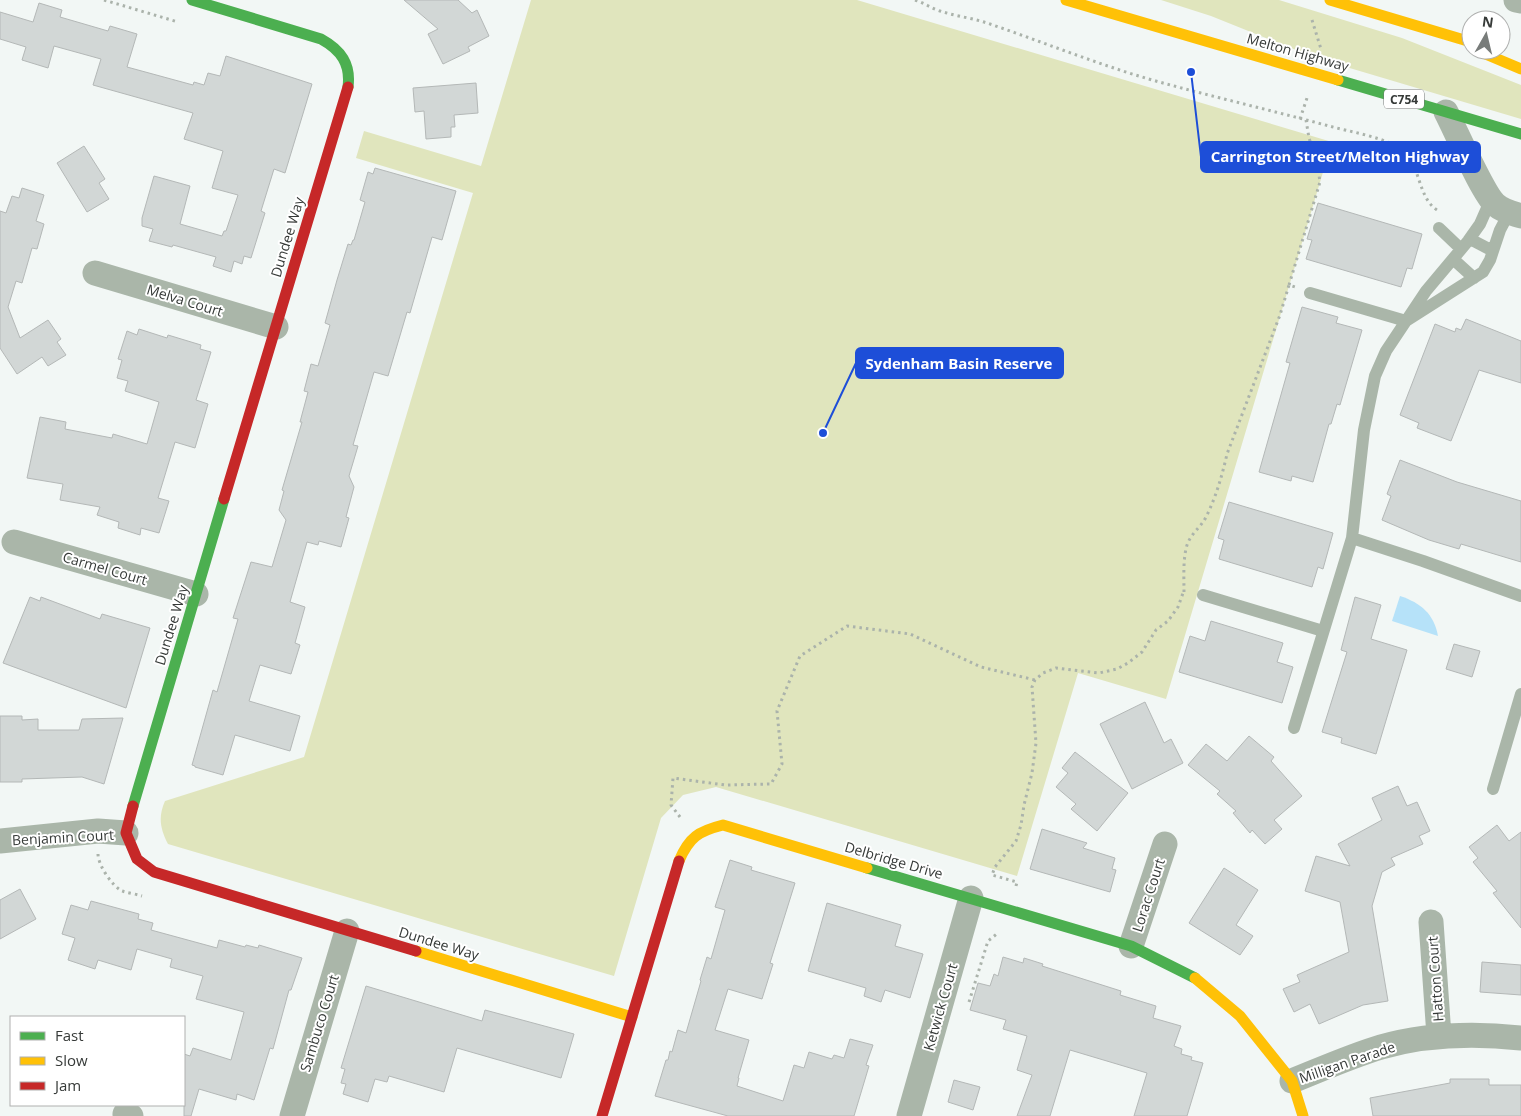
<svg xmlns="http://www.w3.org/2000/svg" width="1521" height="1116" viewBox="0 0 1521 1116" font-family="'Open Sans',sans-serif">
  <rect width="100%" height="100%" fill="#f2f7f5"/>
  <path fill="#e0e5bd" d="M531 0H857L1332 142 1166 699 1078 673 1017 876 716 787 683 795 661 818 614 976 168 844C160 828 158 817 165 801L304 757 473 193 356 158 364 131 481 166Z
    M1161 0H1279L1402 38 1521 85V119L1316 58 1211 16Z"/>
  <path fill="#b6e2f9" d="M1400 596C1421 603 1434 614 1438 636L1392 621Z"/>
  <path fill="#d2d7d6" stroke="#b4b8b7" d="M404 0H458L472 13 477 10 489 36 468 47 470 51 443 64 428 34 438 29Z
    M39 3 62 10 60 17 108 31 110 26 137 34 127 67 193 85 194 82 204 85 208 73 220 76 226 56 312 84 285 173 274 169 261 211 265 213 251 258 244 256 242 264 234 261 231 272 213 266 216 257 173 245 172 247 149 241 153 229 142 226V218L154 176 190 186 180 224 222 236 224 231H226L238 195 212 188 223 151 184 139 193 113 93 85 101 59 54 46 48 68 22 60 26 47 0 39V12L33 22Z
    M476 83 478 113 454 115 455 127H451V137L426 139 424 111 415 112 413 88Z
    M84 146 105 179 99 183 109 199 87 212 57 163Z
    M375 168 456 191 442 240 432 237 410 313 407 312 388 376 374 372 353 445 358 446 349 476 354 487 346 517 349 518 341 547 319 541 318 545 307 542 290 602 305 607 295 643 300 645 291 674 260 665 249 701 300 716 290 751 235 735 223 775 195 767V766L192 765 213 690 217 692 238 619 233 618 251 562 272 567 286 520 279 510 284 491 282 490 302 422H300L308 392 304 391 311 364 318 366 330 325 325 323 337 280 348 244 351 245 353 240H354L365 202 360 200 368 172 373 174Z
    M22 188 44 195 36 221 44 224 37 249 32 248 22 283 16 281 8 307 20 338 48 320 61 339 57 342 66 355 48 366 42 357 17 374 0 348V211L6 213 12 196 19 198Z
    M1318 203 1422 234 1412 269 1407 268 1401 287 1306 259 1312 240 1307 239Z
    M1302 307 1338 317 1336 323 1362 330 1340 405 1337 404 1331 424H1329L1313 482 1292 476 1291 481 1259 472 1290 363 1286 362Z
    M1466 319 1521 341V383L1479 370 1451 441 1417 428 1419 423 1400 415 1435 324 1455 332 1456 328 1461 330Z
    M139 329 167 338 168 335 201 345 200 349 211 352 196 400 208 404 195 448 175 442 158 498 169 501 159 533 141 528 140 535 118 528 119 522 97 515 100 507 60 500 63 484 27 478 40 417 66 422 65 429 112 438 113 434 147 444 159 402 125 391 128 381 117 378 122 360 118 359 127 331 137 335Z
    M1400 460 1457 482 1521 501V562L1461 544 1459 549 1429 540 1382 520 1391 496 1387 494Z
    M1229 502 1333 533 1323 569 1318 567 1312 587 1219 559 1224 540 1218 538Z
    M30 597 40 601 41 597 100 619 102 614 150 628 126 708 3 663Z
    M1355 597 1381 605 1371 639 1407 650 1376 754 1341 743 1342 738 1322 732 1347 652 1341 650Z
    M1211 621 1283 643 1277 662 1293 667 1282 703 1179 672 1190 636 1205 641Z
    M1454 644 1480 651 1472 677 1446 669Z
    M1145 702 1164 743 1171 739 1183 763 1132 789 1100 724Z
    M0 716H22V720L38 719V730H79L82 719 123 718 104 784 82 777 22 779V782H0Z
    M1249 736 1274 757 1271 761 1302 796 1274 820 1282 829 1265 844 1252 830 1250 833 1233 813 1236 811 1217 794 1220 791 1188 765 1206 744 1227 761Z
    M1075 752 1128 793 1097 831 1071 809 1076 804 1056 787 1068 773 1062 768Z
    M1398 786 1407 806 1417 802 1430 831 1419 836 1423 844 1391 858 1395 865 1382 872 1372 906 1388 1001 1363 1005 1319 1024 1310 1004 1294 1012 1283 989 1300 982 1297 975 1349 952 1340 902 1305 891 1316 856 1350 866 1338 844 1382 820 1372 798Z
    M1497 825 1509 841 1521 832V928L1493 893 1497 891 1473 862 1478 858 1469 847Z
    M1042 829 1087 843 1083 848 1115 858 1112 869 1116 870 1110 892 1030 869Z
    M730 860 752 867 751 870 795 883 770 963 773 964 762 999 728 989 715 1030 749 1040 738 1078H739L737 1086 783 1101 794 1065 804 1068 809 1052 832 1059 834 1055 844 1058 850 1039 873 1045 866 1065 869 1066 854 1116H728L655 1096 666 1060H668L670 1051 672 1052 678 1030 686 1033 701 981 700 980 707 957 711 959 725 910 715 907Z
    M1224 868 1258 890 1236 925 1253 936 1240 955 1189 923Z
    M20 889 36 919 0 939V900Z
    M91 901 139 914 138 919 153 923 151 930 217 948 219 940 245 947 246 945 258 948 259 945 302 958 291 990H289L273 1049 270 1048 254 1100 237 1094 236 1100 199 1089 191 1116H184V1054L190 1056 193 1048 231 1060 244 1012 196 999 203 976 170 967 172 959 137 949 131 970 98 960 95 969 68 960 75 938 62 934 71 905 88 910Z
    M827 903 901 925 895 946 923 954 910 998 885 990 881 1002 864 996 866 988 808 971Z
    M1003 957 1023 963 1024 958 1043 964 1042 966 1121 991 1120 995 1156 1006 1153 1018 1181 1026 1174 1046 1182 1049 1181 1054 1192 1057 1191 1060 1203 1063 1187 1116H1134L1147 1073 1070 1050 1050 1116H1017L1032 1075 1017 1070 1027 1036 1003 1029 1006 1020 970 1010 978 983 990 986 994 974 998 976Z
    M1482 962 1521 965V995L1480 992Z
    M366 986 482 1021 485 1010 574 1034 561 1078 457 1048 444 1092 389 1076 387 1082 375 1079 368 1102 343 1094 346 1084 341 1083 345 1069 341 1068Z
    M1450 1079H1489V1085H1521V1116H1373L1370 1098 1450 1083Z
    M954 1080 980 1087 973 1110 948 1102Z"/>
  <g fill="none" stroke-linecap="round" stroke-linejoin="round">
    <path stroke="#abb3ab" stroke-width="3" stroke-dasharray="2.5 4" stroke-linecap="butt" d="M104 0 178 22
      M915 0C924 3 931 8 940 11 955 16 972 18 987 23 1046 43 1104 67 1163 83 1218 98 1274 111 1329 126 1351 132 1378 136 1398 147 1422 162 1416 196 1437 210
      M1312 20 1321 49
      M1300 119 1307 98
      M1289 285 1320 182 1317 162 1309 138 1306 120
      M1184 592C1184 578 1183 562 1186 549 1189 534 1200 529 1206 517 1216 497 1222 476 1227 454L1280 315 1289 285 1295 287
      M680 817 671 805 673 778 725 785 771 784 782 764 777 711 800 656 847 626 910 634 981 667 1035 680
      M98 854C98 865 112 886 122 891 128 893 136 894 142 896
      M1016 886 1017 882 992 875 995 867 1016 841 1021 825 1024 805 1032 773 1036 743 1032 687 1035 680 1043 673 1056 668 1099 673 1117 669 1128 663 1142 652 1156 630 1168 621 1178 607 1183 593
      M969 1002 988 941 998 933"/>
    <path stroke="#aab6a9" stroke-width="12" d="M1439 228 1461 249
      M1470 239 1493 251
      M1453 259 1474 278
      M1310 293 1406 321 1483 272 1490 260 1500 230 1509 213
      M1352 538 1423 561 1521 596
      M1203 595 1323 631
      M1294 728 1352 538 1364 430 1375 376 1386 351 1426 291 1468 241 1480 224 1491 199
      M1493 789 1521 694"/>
    <path stroke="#aab6a9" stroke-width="25" d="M1516 0 1521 1
      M1446 112C1455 129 1484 196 1496 205 1503 211 1512 213 1521 216
      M95 273 276 327
      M14 542 196 594
      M0 841 98 831 126 833
      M1431 922 1439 1036
      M1131 946 1165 844
      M1292 1081C1322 1069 1351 1056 1381 1047 1427 1034 1474 1033 1521 1038
      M125 1114 131 1116
      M292 1116 347 931
      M909 1116 971 898"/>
    <path stroke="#4caf50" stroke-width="11" d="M192 0 321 39C341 50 351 64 348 87
      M1338 80 1521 134
      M133 806 224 499
      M867 868 1131 946 1195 978"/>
    <path stroke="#ffc107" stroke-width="11" d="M1066 0 1338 80
      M1330 0 1471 42
      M1476 50 1521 69
      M679 861C689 837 699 831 723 825L867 868
      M416 951 632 1017
      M1195 978 1240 1016 1292 1081 1303 1116"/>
    <path stroke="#c62828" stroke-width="11" d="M224 499 348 87
      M133 806 126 833 137 859 154 872 416 951
      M602 1116 679 861"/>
  </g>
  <g text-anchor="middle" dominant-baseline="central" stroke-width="4" stroke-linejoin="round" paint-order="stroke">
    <rect fill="#fff" stroke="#727574" stroke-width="1" x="1384" y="89.5" width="40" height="19" rx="4"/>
    <g font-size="12" font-weight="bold" fill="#363a38">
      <text x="1404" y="99">C754</text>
    </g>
    <g font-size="14" fill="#363a38" stroke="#fff">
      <text transform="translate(1298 52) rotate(16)">Melton Highway</text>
      <text transform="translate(287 237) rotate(-73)">Dundee Way</text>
      <text transform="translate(185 300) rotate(17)">Melva Court</text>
      <text transform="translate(105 568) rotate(16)">Carmel Court</text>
      <text transform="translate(171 625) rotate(-73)">Dundee Way</text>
      <text transform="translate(63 837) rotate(-3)">Benjamin Court</text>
      <text transform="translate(894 860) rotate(16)">Delbridge Drive</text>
      <text transform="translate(1148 895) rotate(-72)">Lorac Court</text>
      <text transform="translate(439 943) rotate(17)">Dundee Way</text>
      <text transform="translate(1435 979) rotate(-94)">Hatton Court</text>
      <text transform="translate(940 1007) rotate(-74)">Ketwick Court</text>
      <text transform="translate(319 1023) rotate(-73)">Sambuco Court</text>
      <text transform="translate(1347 1062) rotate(-19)">Milligan Parade</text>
    </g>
  </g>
  <path fill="none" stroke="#1d4ed8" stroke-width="2" d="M1191 72L1201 157M823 433L856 363"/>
  <g fill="#1d4ed8" stroke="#fff" stroke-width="2">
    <circle cx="1191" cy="72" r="5"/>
    <circle cx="823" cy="433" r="5"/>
  </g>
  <g fill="#1d4ed8" stroke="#1d4ed8" stroke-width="2">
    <rect x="1201" y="142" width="279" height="30" rx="5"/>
    <rect x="856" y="348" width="207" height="30" rx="5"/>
  </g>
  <g font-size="15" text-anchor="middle" font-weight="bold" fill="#fff">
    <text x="1340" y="162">Carrington Street/Melton Highway</text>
    <text x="959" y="369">Sydenham Basin Reserve</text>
  </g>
  <rect x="10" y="1016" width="175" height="90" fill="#ffffff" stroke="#afb0af"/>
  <rect x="20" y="1032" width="25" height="8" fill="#4caf50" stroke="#afb0af"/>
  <text x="55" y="1041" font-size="15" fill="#363a38">Fast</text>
  <rect x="20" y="1057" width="25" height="8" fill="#ffc107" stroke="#afb0af"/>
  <text x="55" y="1066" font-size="15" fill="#363a38">Slow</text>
  <rect x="20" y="1082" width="25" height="8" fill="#c62828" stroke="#afb0af"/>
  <text x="55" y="1091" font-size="15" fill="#363a38">Jam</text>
  <g transform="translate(1486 35) rotate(8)"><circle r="24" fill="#ffffff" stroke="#afb0af"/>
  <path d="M0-4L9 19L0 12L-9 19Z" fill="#787c7a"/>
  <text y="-8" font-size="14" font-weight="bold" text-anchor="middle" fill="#363a38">N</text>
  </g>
</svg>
